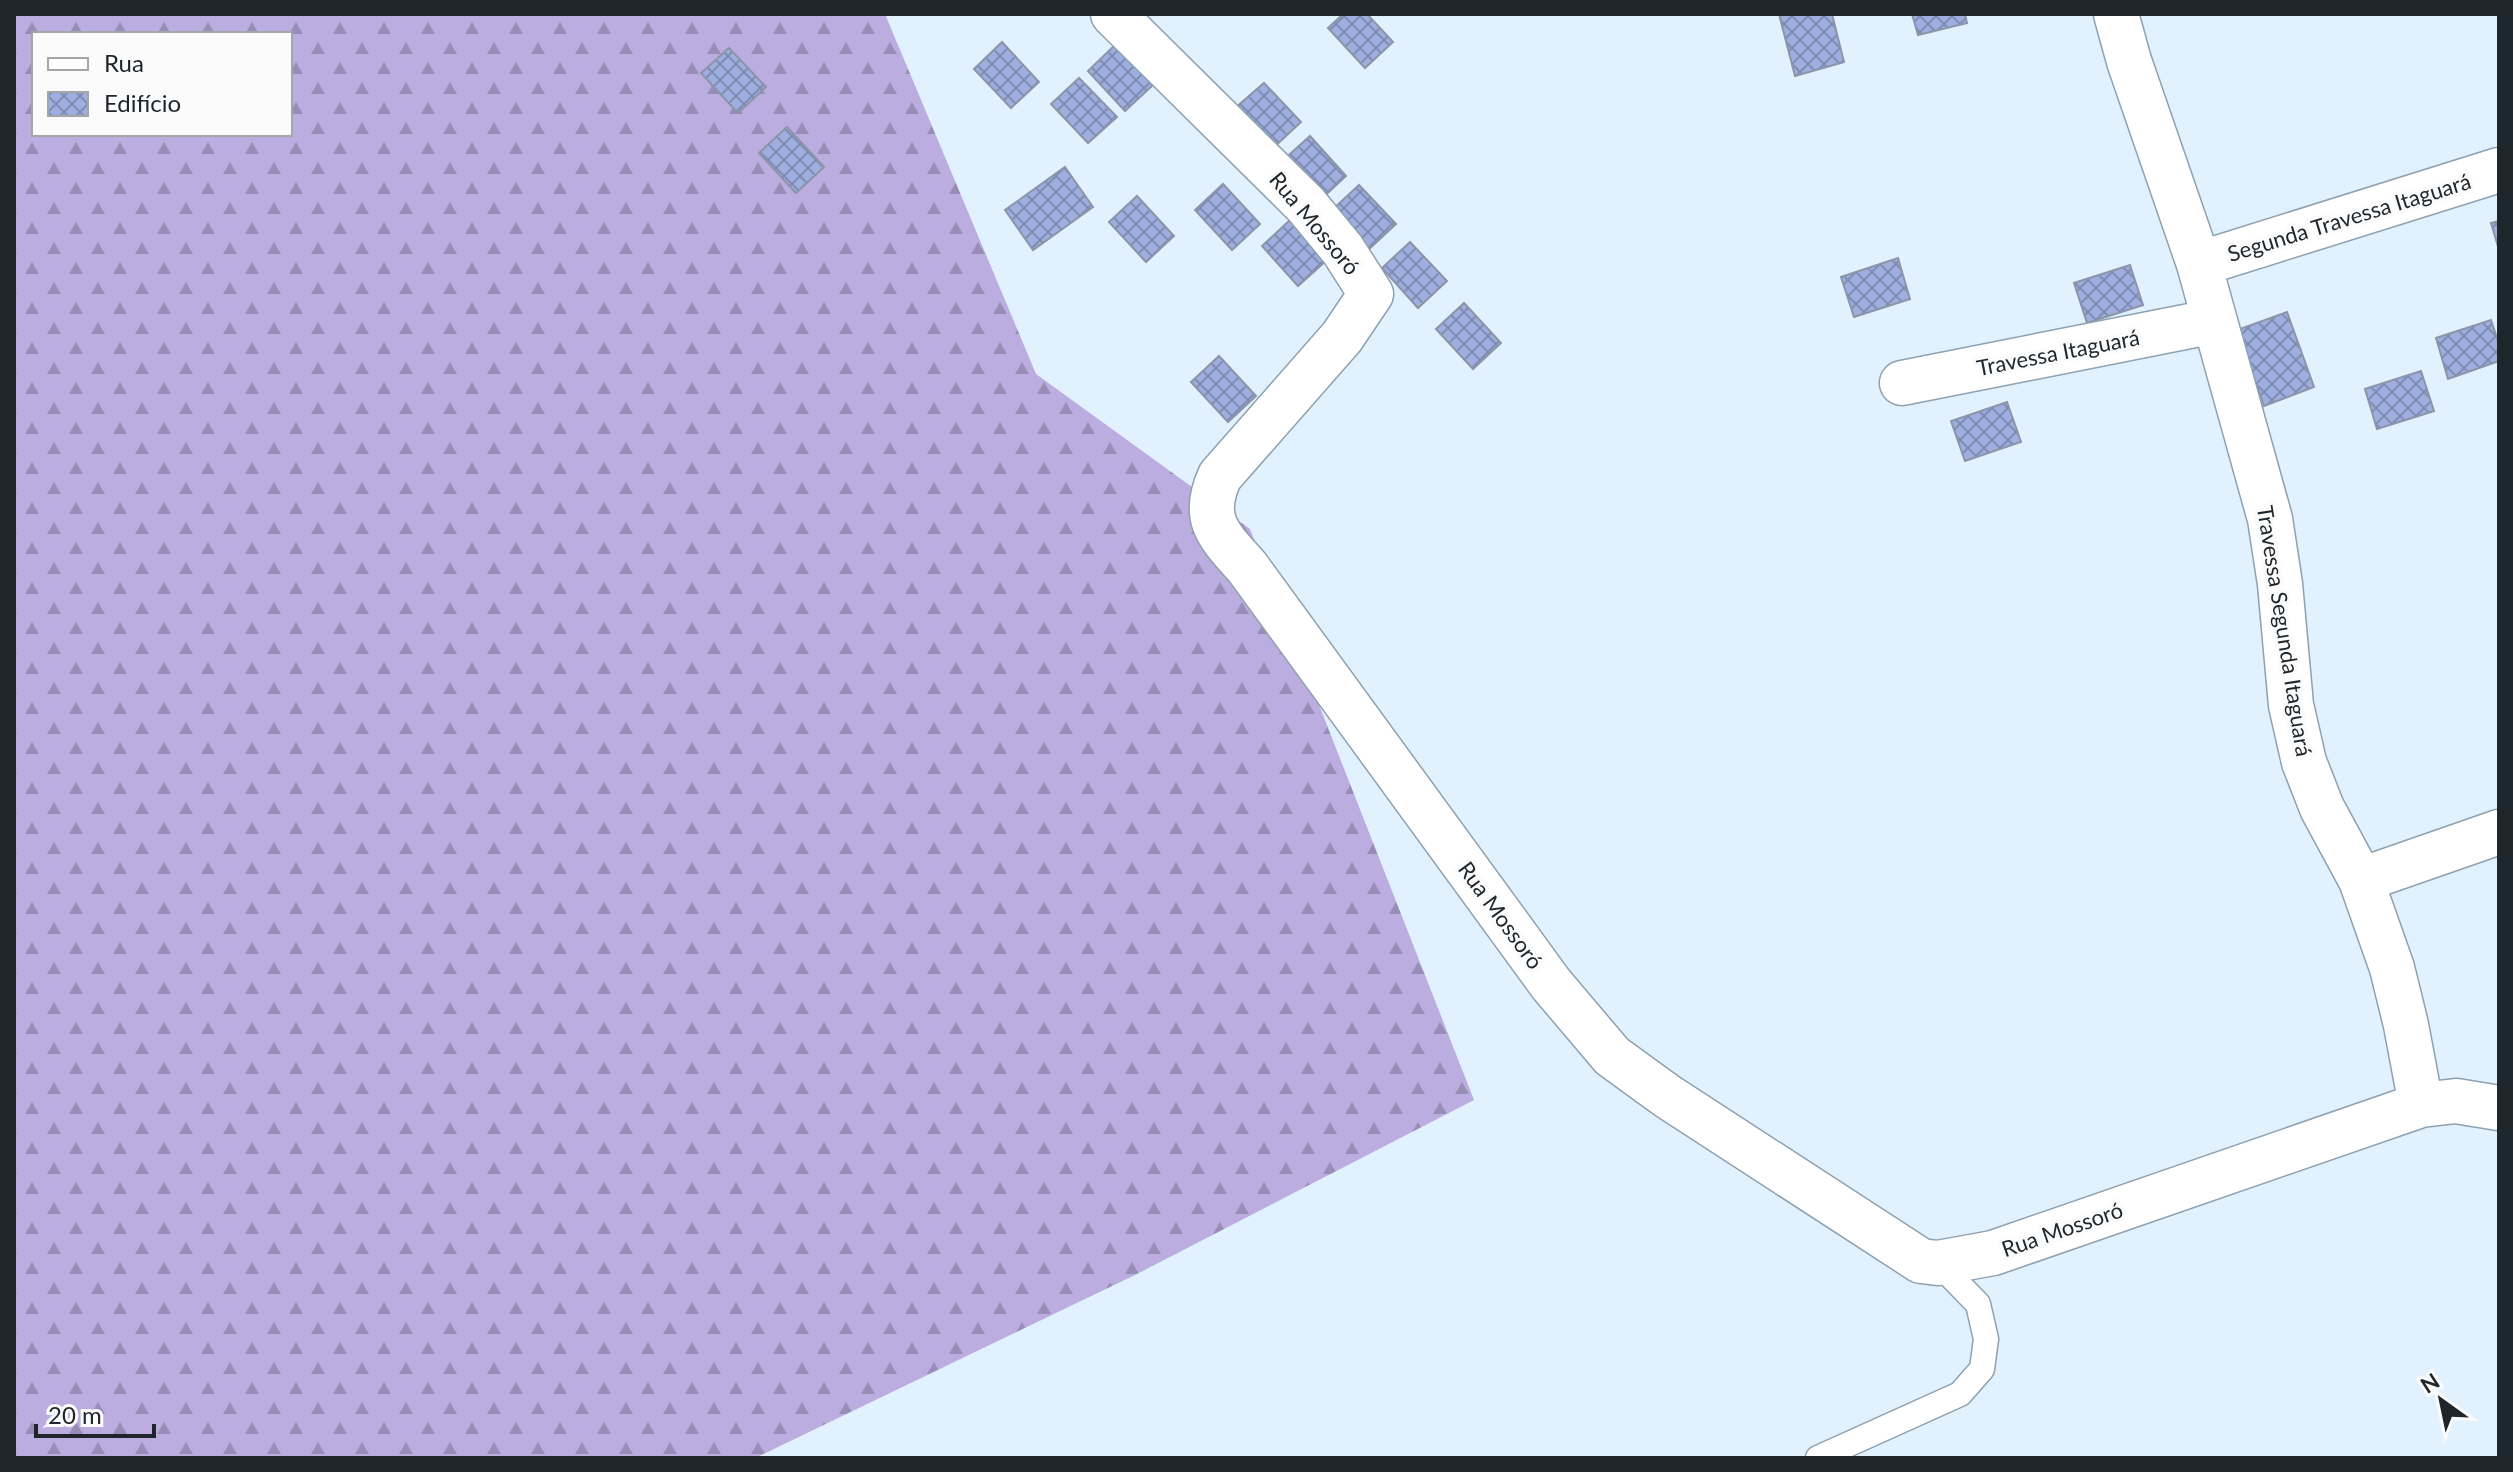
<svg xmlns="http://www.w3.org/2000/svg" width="2513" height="1472" viewBox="0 0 2513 1472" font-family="Lato,sans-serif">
  <defs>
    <pattern id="forest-firs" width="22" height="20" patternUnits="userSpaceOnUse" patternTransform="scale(2)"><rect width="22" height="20" fill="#bcade0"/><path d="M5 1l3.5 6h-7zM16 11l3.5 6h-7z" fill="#988db6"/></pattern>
    <pattern id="building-cross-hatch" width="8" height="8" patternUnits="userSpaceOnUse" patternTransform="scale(2)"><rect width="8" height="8" fill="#9daedf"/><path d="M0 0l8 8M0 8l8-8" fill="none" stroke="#7f8db5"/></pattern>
  </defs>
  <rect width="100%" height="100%" fill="#e1f1fe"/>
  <path fill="url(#forest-firs)" fill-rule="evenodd" d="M14 14H885L1036 374 1250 529 1474 1100 1137 1274 755 1458H14ZM34 34H290V134H34Z"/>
  <path fill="url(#building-cross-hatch)" stroke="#8d94a8" stroke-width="2" d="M1343 14H1367L1393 42 1365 68 1328 28Z
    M1779 14H1832L1844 62 1795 76Z
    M1912 14H1965L1967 23 1918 35Z
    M1002 42 1039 82 1011 108 974 69Z
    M1115 45 1153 85 1125 111 1088 71Z
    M729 48 766 87 738 113 701 73Z
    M1079 78 1117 117 1088 143 1051 104Z
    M1264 83 1301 122 1272 149 1235 108Z
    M787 127 824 167 796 193 759 153Z
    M1310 136 1346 176 1318 202 1281 162Z
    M1065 167 1093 207 1033 250 1005 210Z
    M1223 184 1260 224 1232 250 1195 210Z
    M1359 185 1396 224 1367 251 1331 211Z
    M1137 196 1174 236 1146 262 1109 222Z
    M1290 220 1327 260 1298 286 1262 246Z
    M2499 221V250L2491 223Z
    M1410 242 1447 281 1418 308 1382 268Z
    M1898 258 1910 299 1854 317 1841 277Z
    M2130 265 2143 305 2087 323 2074 283Z
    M1464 303 1501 343 1473 369 1436 329Z
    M2287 312 2314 387 2264 406 2237 330Z
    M2491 320 2499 344V361L2448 379 2436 338Z
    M1219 356 1256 396 1228 422 1191 382Z
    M2421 371 2434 411 2377 429 2365 389Z
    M2007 402 2021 442 1965 461 1951 421Z"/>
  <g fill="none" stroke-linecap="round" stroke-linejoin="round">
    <defs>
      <path id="lane" d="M1818 1458 1960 1394 1982 1369 1986 1339 1978 1304 1938 1263"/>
      <path id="street" d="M1113 14 1306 205 1343 250 1371 294 1342 337 1220 476C1200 519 1219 536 1247 567L1551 984 1612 1056 1667 1096 1921 1261 1938 1263 1993 1253 2421 1105 2456 1101 2499 1108
        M2116 14 2129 61 2199 264 2270 519 2280 584 2291 705 2304 762 2322 808 2361 880 2392 968 2406 1025 2421 1105
        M2199 264 2499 170
        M1902 383 2215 321
        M2361 880 2499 832"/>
    </defs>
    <use href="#lane" stroke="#8ea1b0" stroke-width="27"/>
    <use href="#street" stroke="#8ea1b0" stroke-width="47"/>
    <use href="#lane" stroke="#fff" stroke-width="24"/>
    <use href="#street" stroke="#fff" stroke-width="44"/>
  </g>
  <g text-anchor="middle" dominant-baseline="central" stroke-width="8" stroke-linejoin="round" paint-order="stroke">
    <g font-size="22" fill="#1e262c" stroke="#fbfbfb">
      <text transform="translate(2349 217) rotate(-17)">Segunda Travessa Itaguará</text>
      <text transform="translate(1315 223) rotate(50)">Rua Mossoró</text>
      <text transform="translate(2058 352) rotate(-11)">Travessa Itaguará</text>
      <text transform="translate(2285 631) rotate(81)">Travessa Segunda Itaguará</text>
      <text transform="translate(1501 915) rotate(54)">Rua Mossoró</text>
      <text transform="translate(2062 1229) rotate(-19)">Rua Mossoró</text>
    </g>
  </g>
  <rect width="2513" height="1472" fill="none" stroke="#1e262c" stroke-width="32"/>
  <rect x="32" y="32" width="260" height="104" fill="#fbfbfb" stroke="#a3a6a8" stroke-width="2"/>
  <rect x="48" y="58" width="40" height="12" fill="#ffffff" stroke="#a3a6a8" stroke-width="2"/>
  <text x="104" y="72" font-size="24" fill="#1e262c">Rua</text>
  <rect x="48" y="92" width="40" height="24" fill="url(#building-cross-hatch)" stroke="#a3a6a8" stroke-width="2"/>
  <text x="104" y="112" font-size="24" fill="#1e262c">Edifício</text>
  <g transform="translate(2441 1400) rotate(327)" stroke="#fbfbfb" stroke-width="6" paint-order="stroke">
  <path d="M0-6L14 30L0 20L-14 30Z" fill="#1e262c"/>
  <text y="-12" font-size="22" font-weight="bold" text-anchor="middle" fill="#1e262c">N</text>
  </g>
  <path d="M36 1424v12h118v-12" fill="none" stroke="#1e262c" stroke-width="4"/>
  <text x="48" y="1424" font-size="24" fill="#1e262c" stroke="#fbfbfb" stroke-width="6" paint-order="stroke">20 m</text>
</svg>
